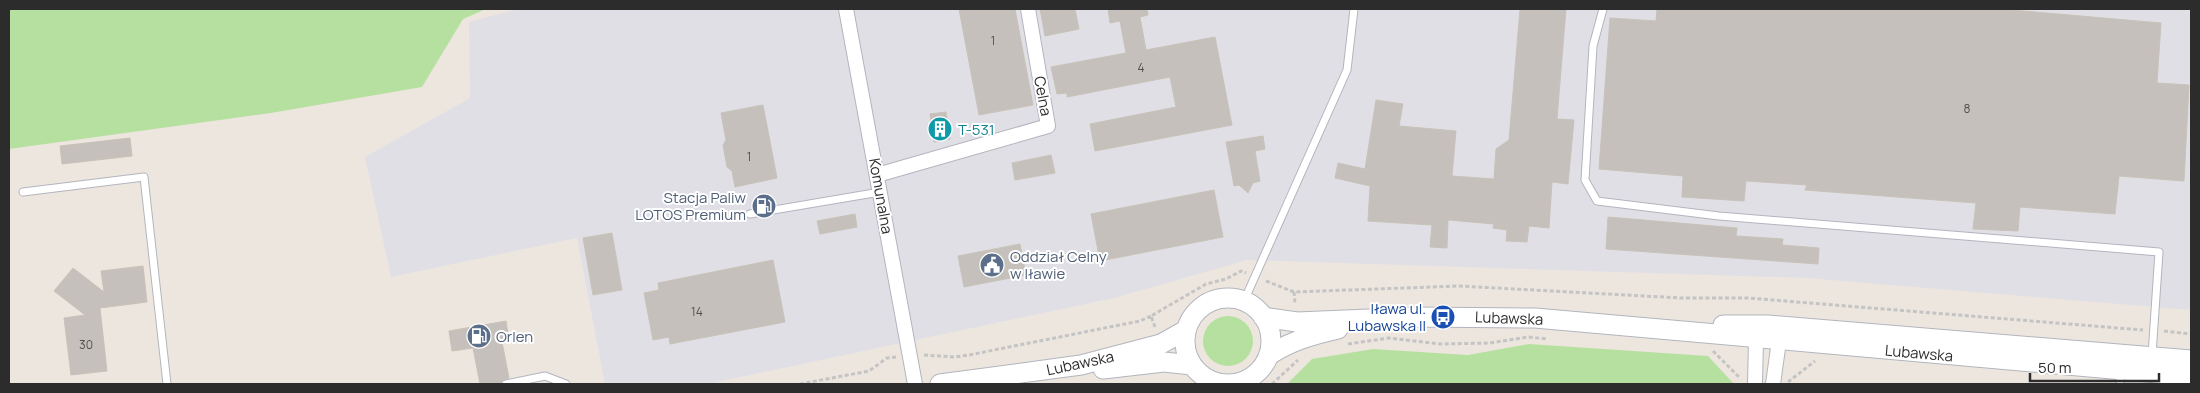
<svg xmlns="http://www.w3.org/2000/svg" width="2200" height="393" viewBox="0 0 2200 393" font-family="Manrope,sans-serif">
  <rect width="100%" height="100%" fill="#ede6df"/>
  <path fill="#e1dfe6" d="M518 9H2191V310L1806 278 1247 260 1114 298 707 384H605L577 238 391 277 365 157 470 98 469 22Z"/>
  <path fill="#b6e09f" d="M9 9H486L463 19 422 87 271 113 9 149Z
    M1203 341a25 25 0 1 1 50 0a25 25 0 1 1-50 0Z
    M1529 344 1708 356 1734 384H1287L1312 359 1373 349 1468 355Z"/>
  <path fill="#c5c0bb" stroke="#c8c2b8" d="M959 9H1015L1033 105 979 115Z
    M1040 9H1075L1079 29 1045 36Z
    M1108 9H1147L1148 15 1140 17 1146 50 1215 37 1232 125 1095 151 1090 124 1176 107 1170 77 1067 97V93L1057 94 1051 67 1126 53 1120 21 1110 23Z
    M1520 9H1566L1557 119 1574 120 1568 184 1552 182 1549 228 1529 226 1527 242 1506 241 1507 230 1493 228 1494 224 1448 220 1447 248 1430 247 1432 225 1368 221 1370 186 1335 178 1338 163 1365 169 1376 100 1403 104 1399 126 1456 131 1452 176 1494 179 1496 149 1509 140Z
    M1657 9H2001L2161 23 2157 83 2189 85 2184 181 2119 176 2115 214 2020 207 2018 231 1973 229 1976 203 1805 190 1807 185 1746 181 1744 201 1682 197 1683 176 1599 169 1610 18 1656 21Z
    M763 105 777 178 735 187 732 171 727 167 723 145 726 140 721 113Z
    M946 112 950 139 934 142 930 114Z
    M1263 136 1265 149 1255 151 1260 181 1253 183 1248 193 1239 185 1234 186 1226 142Z
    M130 138 132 156 62 164 60 146Z
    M1051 155 1055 173 1015 180 1012 163Z
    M1214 190 1223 237 1100 261 1091 214Z
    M855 214 857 227 820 234 817 221Z
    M1608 217 1737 228 1736 236 1783 239 1782 245 1819 248 1818 264 1606 249Z
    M612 233 622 290 593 295 583 238Z
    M1020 244 1026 275 964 287 958 256Z
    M773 260 785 322 670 344 669 337 653 340 644 293 659 290 658 283Z
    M143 266 147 302 100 308 107 371 71 375 64 318 85 315 54 291 73 268 104 292 101 271Z
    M506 321 509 341 502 342 509 378 503 380 501 384H480L473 348 452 351 449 331Z"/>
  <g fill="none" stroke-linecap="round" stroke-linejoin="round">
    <defs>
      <path id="lane" d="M1603 9 1593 46 1585 180 1597 201 1719 216 2159 252 2152 355
        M23 192 144 177 167 384
        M750 214 880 192
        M1244 301 1347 70 1354 9
        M506 384 545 376 566 384
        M2120 384V372"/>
      <path id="street" d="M846 9 915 384
        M877 175 1048 126 1028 9
        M1204 377 1207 384
        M1242 384 1243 381
        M1755 384 1756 339 1768 325 1779 341 1773 384"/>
      <path id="secondary" d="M1185 341a43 43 0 1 1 86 0a43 43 0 1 1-86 0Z
        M1263 317 1297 322 1417 317 1535 318 2191 376
        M1723 325H1768L2191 360
        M1268 356C1290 341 1312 335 1338 329
        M1103 369 1164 362 1192 365
        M940 384 1081 365 1161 344 1186 330"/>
    </defs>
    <use href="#lane" stroke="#b2b5be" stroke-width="9"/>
    <use href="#street" stroke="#b2b5be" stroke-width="16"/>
    <use href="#secondary" stroke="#b2b5be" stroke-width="21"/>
    <path stroke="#c4c4c4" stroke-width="3" stroke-dasharray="4 2.5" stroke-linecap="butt" d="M1266 281 1294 292 1459 286 1681 298H1748L2143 330
      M1294 292 1295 304
      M1155 327 1151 316 1206 284 1226 279 1241 271 1246 273
      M2164 331 2191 334
      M1348 344 1389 338 1441 344 1490 343 1528 337 1548 339
      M1713 351 1740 378
      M924 355 954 357 969 355 1140 321 1151 316
      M1788 382 1815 361
      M800 384 869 371 887 358 896 357
      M1272 384 1298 360"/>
    <use href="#lane" stroke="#fff" stroke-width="7"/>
    <use href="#street" stroke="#fff" stroke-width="14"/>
    <use href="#secondary" stroke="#fff" stroke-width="19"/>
  </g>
  <defs>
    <symbol id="building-disc" viewBox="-11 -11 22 22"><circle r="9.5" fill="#0f9aa8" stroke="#fff"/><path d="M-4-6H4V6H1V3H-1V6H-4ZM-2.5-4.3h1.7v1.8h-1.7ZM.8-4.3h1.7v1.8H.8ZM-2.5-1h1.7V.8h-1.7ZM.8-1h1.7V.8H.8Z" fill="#fff"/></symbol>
    <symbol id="fuel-disc" viewBox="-11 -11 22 22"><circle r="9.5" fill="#5c6f8a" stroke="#fff"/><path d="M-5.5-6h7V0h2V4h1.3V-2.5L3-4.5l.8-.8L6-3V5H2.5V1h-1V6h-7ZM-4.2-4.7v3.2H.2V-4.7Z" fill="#fff"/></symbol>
    <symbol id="civic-disc" viewBox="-11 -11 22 22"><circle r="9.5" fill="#5c6f8a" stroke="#fff"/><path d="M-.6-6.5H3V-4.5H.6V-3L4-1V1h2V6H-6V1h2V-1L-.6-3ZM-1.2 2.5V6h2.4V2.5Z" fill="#fff"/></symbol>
    <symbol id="bus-disc" viewBox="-11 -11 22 22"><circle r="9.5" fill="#1a4fb4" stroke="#fff"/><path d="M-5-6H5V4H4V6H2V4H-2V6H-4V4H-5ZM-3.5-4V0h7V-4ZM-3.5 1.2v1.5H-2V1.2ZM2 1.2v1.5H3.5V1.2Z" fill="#fff"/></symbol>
  </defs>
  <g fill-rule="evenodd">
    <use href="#building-disc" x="926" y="115" width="28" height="28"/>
    <use href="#fuel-disc" x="750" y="192" width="28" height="28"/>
    <use href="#civic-disc" x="978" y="251" width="28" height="28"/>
    <use href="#bus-disc" x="1429" y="303" width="28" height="28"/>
    <use href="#fuel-disc" x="465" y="322" width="28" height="28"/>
  </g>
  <g text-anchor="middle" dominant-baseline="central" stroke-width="4" stroke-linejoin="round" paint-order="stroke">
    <g font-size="12" fill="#525150">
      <text x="993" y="40">1</text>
      <text x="1141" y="67">4</text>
      <text x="1967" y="108">8</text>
      <text x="749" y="156">1</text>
      <text x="697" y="311">14</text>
      <text x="86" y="344">30</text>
    </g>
    <g font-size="15" fill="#2c2c2c" stroke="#fff">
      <text transform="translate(1043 96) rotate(80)">Celna</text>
      <text transform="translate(881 196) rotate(80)">Komunalna</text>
      <text transform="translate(1509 318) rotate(2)">Lubawska</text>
      <text transform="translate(1919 353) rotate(5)">Lubawska</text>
      <text transform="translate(1080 363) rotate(-12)">Lubawska</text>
    </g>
    <g font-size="15" fill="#0d838f" stroke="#fff" text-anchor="start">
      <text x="958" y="129">T-531</text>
    </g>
    <g font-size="15" fill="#4e5e75" stroke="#fff" text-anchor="start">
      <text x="746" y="197" text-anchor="end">Stacja Paliw<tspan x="746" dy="17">LOTOS Premium</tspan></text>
      <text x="1010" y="256">Oddział Celny<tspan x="1010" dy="17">w Iławie</tspan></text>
      <text x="496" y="336">Orlen</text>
    </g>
    <g font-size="15" fill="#164399" stroke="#fff" text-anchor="end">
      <text x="1426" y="308">Iława ul.<tspan x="1426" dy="17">Lubawska II</tspan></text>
    </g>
  </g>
  <rect width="2200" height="393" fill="none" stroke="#2c2c2c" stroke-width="20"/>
  <path d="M2030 373v8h129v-8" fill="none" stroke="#2c2c2c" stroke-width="2.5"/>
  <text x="2038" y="373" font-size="15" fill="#2c2c2c" stroke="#ffffff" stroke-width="4" paint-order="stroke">50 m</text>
</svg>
